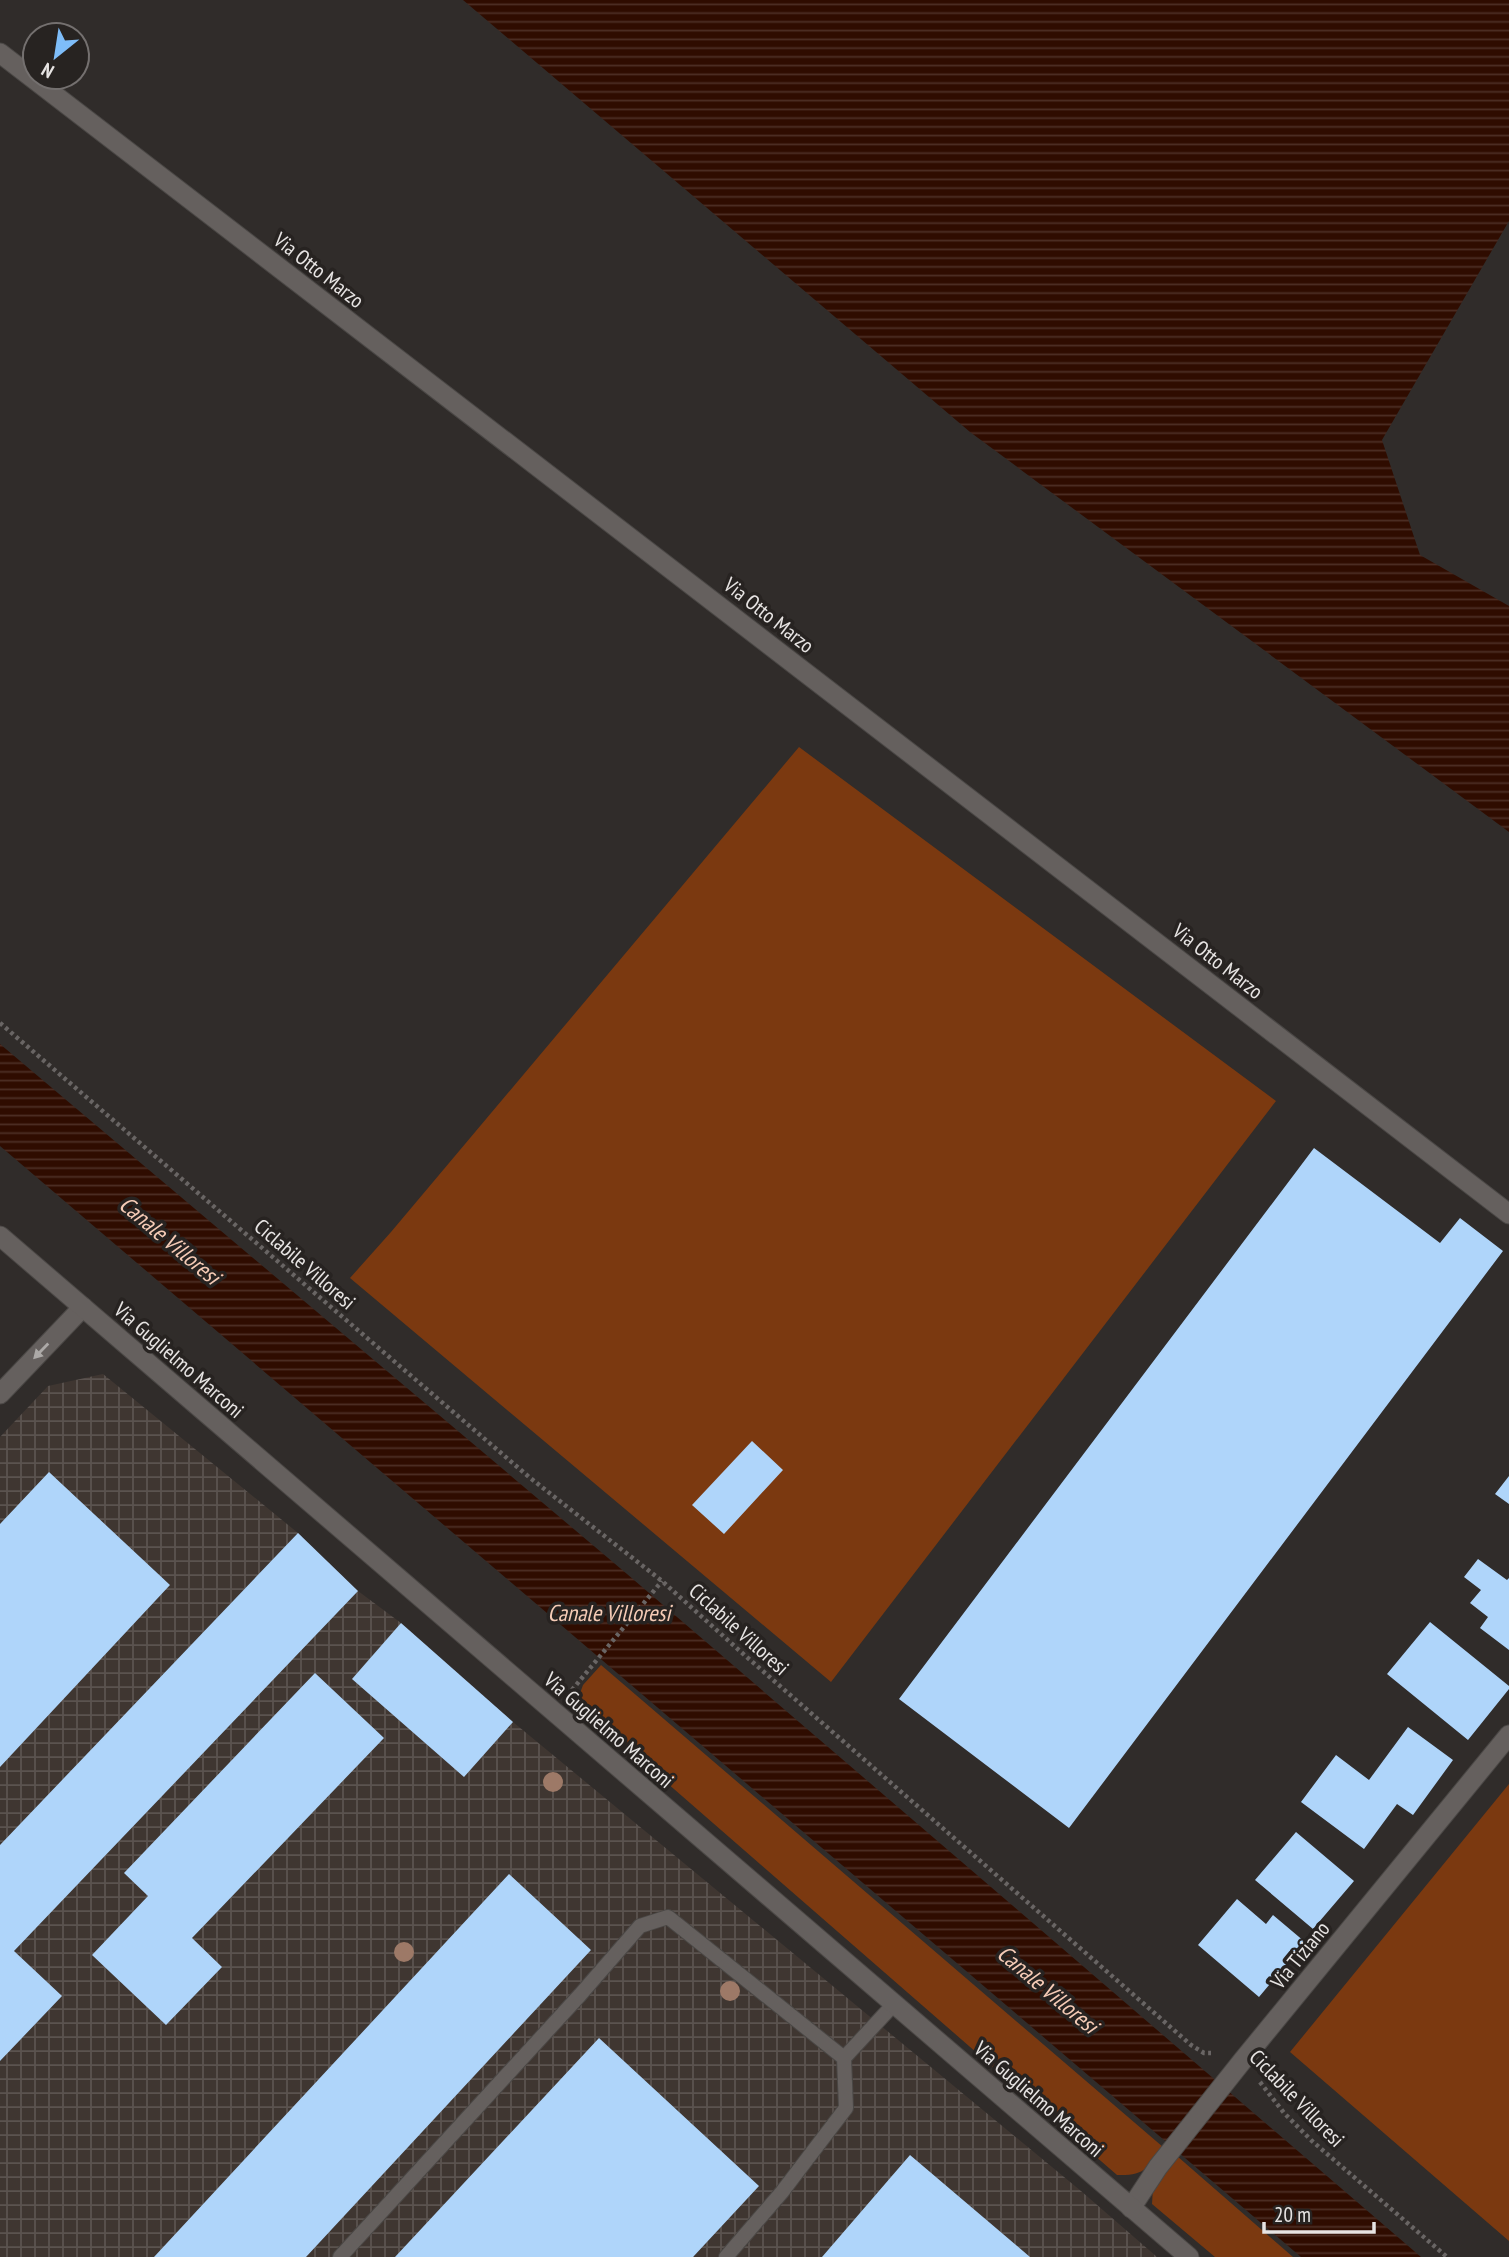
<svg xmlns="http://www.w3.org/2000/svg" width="1509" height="2257" viewBox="0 0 1509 2257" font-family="'PT Sans Narrow',sans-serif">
  <defs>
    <pattern id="industrial-grid" width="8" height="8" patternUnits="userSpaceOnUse" patternTransform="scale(1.75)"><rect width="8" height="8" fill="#3f3631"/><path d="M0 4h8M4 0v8" fill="none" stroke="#5b534f"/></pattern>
    <pattern id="water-rules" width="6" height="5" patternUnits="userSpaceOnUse" patternTransform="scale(1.75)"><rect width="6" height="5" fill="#2f0c00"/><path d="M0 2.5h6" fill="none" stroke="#4d2f25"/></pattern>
  </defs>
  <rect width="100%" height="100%" fill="#302c2a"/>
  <path fill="url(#industrial-grid)" d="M103 1374 298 1533 358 1591 401 1623 513 1722 1081 2191 1157 2257H0V1437L48 1386Z"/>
  <path fill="#7b3910" d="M799 747 1276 1101 831 1682 350 1278 391 1232Z
    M601 1665 1163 2147C1149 2168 1144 2176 1117 2175L620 1742 588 1711 579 1696 583 1685Z
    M1509 1784V2241L1290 2052Z
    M1177 2156 1293 2257H1215L1152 2204 1153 2187Z"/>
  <path fill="url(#water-rules)" d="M463 0H1509V221L1382 440 1420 555 1509 606V832L970 432Z
    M0 1044 627 1574 1421 2257H1301L0 1146Z"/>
  <path fill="#afd5fa" d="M1314 1148 1440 1243 1460 1218 1503 1251 1069 1828 899 1699Z
    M752 1441 783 1470 724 1534 692 1505Z
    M49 1472 170 1585 0 1767V1524Z
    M1509 1476V1504L1495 1494Z
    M298 1533 358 1591 14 1951 62 1996 0 2061V1845Z
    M1478 1559 1507 1580 1509 1578V1650L1480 1628 1488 1617 1470 1603 1481 1590 1464 1577Z
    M1430 1622 1509 1686V1689L1468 1740 1387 1674Z
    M401 1623 513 1722 464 1777 352 1679Z
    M315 1673 384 1738 192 1938 222 1967 166 2025 92 1955 148 1896 124 1873Z
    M1408 1727 1453 1760 1413 1815 1397 1804 1364 1849 1301 1802 1336 1755 1369 1780Z
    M1296 1832 1354 1881 1313 1929 1255 1880Z
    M509 1874 591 1950 306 2257H154Z
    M1237 1899 1266 1924 1273 1915 1305 1942 1259 1997 1198 1945Z
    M599 2038 759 2186 693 2257H395Z
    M910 2155 1030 2257H822Z"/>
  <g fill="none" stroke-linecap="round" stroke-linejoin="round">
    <defs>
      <path id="service" d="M340 2257 580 1995 640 1926 668 1917 844 2058
        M726 2257 782 2192 846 2108 844 2058 894 2004"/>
      <path id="minor" d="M0 53 1509 1214
        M0 1394 83 1307
        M1131 2208 1158 2167 1243 2060 1509 1735"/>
      <path id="tertiary" d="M0 1236 1189 2257"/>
    </defs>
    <use href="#service" stroke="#4a4745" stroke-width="16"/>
    <use href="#minor" stroke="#4a4745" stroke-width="21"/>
    <use href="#tertiary" stroke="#4a4745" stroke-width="21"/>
    <path stroke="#696564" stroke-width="4.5" stroke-dasharray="3.5 3.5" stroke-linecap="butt" d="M0 1023 529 1477 662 1581 741 1652 1191 2045 1204 2053H1211
      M572 1690 662 1581
      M1260 2082 1284 2113 1312 2141 1447 2257"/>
    <use href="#service" stroke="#65605e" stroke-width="14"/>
    <use href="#minor" stroke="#65605e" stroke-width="19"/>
    <use href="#tertiary" stroke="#65605e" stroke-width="19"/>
  </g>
  <g fill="#9d7967">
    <circle cx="553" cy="1782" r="10"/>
    <circle cx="404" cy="1952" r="10"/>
    <circle cx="730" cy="1991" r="10"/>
  </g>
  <defs><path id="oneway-solid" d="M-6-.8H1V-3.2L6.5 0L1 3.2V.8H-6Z" transform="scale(1.75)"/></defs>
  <use fill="#aca9a7" href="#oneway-solid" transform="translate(41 1351) rotate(134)"/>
  <g text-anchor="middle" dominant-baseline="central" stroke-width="7" stroke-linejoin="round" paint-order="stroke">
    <g font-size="21" fill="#e7e4e3" stroke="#272321">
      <text transform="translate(319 270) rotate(38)">Via Otto Marzo</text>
      <text transform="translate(769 615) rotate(38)">Via Otto Marzo</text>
      <text transform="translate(1218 961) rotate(38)">Via Otto Marzo</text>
      <text transform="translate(305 1264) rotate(41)">Ciclabile Villoresi</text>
      <text transform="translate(179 1360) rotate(41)">Via Guglielmo Marconi</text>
      <text transform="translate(739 1629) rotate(42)">Ciclabile Villoresi</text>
      <text transform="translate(609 1730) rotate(41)">Via Guglielmo Marconi</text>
      <text transform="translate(1300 1955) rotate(-51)">Via Tiziano</text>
      <text transform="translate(1297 2098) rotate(46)">Ciclabile Villoresi</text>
      <text transform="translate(1039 2099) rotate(41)">Via Guglielmo Marconi</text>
    </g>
    <g font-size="23" font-style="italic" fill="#f5cbb6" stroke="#272321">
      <text transform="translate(170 1240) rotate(40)">Canale Villoresi</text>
      <text x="609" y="1612">Canale Villoresi</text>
      <text transform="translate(1048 1989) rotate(40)">Canale Villoresi</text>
    </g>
  </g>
  <g transform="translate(56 56) rotate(210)"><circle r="33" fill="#272321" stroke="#74706f" stroke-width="2"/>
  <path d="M0-5L12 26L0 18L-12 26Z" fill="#7ebdf9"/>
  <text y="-10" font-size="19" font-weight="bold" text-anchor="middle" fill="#e7e4e3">N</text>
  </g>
  <path d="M1264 2222v10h110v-10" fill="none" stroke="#e7e4e3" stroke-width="3.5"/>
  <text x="1274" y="2222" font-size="21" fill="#e7e4e3" stroke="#272321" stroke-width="5" paint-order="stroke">20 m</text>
</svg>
